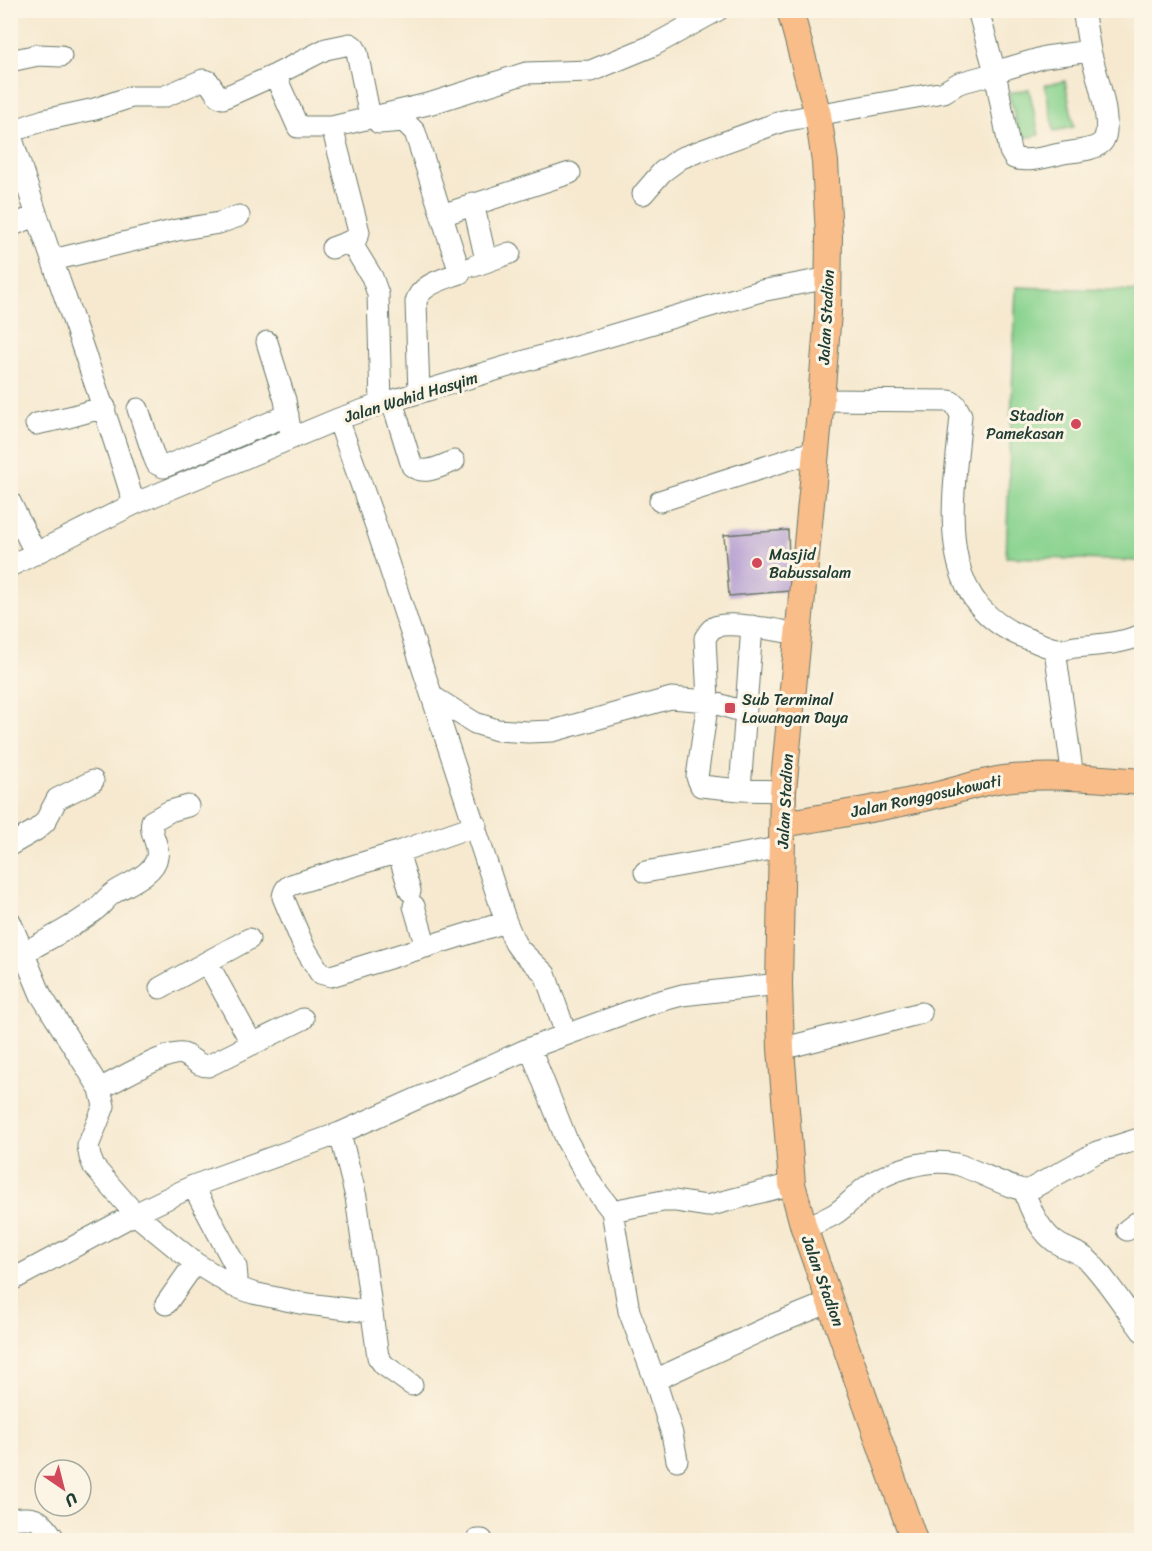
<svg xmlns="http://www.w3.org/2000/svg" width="1152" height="1551" viewBox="0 0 1152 1551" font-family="Sriracha,sans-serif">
  <rect width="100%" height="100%" fill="#fcf5e5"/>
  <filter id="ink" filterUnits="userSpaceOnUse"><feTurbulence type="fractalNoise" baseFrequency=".0167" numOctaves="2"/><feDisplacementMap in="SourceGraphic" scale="12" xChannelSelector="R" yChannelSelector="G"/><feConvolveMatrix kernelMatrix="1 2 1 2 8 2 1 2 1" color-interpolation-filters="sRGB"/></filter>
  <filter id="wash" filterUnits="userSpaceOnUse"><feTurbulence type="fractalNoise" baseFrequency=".008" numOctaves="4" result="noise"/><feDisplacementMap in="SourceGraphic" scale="24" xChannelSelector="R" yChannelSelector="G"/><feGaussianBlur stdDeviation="1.35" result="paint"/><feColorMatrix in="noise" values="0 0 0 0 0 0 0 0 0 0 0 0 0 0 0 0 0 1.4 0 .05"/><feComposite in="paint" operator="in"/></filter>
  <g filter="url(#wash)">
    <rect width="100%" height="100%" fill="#f6e9d0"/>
    <path fill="#89d38f" stroke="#548862" stroke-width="1.5" d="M1065 81 1074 127 1054 131 1045 85Z
      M1029 89 1039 135 1020 139 1009 93Z
      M1016 287 1141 291V561L1006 557Z"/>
    <g id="blocks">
      <path fill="#b49dd1" d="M788 530 790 591 729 596 724 535Z"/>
    </g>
  </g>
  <g filter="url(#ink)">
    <use href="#blocks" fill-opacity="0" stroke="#6a796b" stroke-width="1.5"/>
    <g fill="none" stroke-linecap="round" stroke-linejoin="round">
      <defs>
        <path id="minor" d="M1083 10 1090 51
          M10 61 38 55 61 56
          M275 75 298 127H332L432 103 526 73 591 71 654 45 718 10
          M379 123 404 121 415 132 460 273C445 279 420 284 416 302L419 393
          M332 127 359 232 356 239 332 248
          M10 132 44 120 95 109 131 97H163L203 80 208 81 218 96 223 98 275 75 326 49 350 44 354 47 357 52 370 117
          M10 132C48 257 97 379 134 504
          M643 194 662 172 681 158 783 121 944 92 959 83 985 76 1008 68 1045 57 1090 51C1095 70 1114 125 1103 141 1097 150 1075 151 1064 153 1049 156 1029 163 1014 158L1010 151 995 72 978 10
          M473 203 486 260
          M442 215 570 173
          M10 226 36 216
          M350 241 372 277 378 294 381 404
          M53 260 177 230 219 223 239 216
          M474 266 510 253
          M267 342 285 400 290 429
          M821 400 950 401 955 404 961 415C954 499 929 605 1031 640 1039 643 1048 648 1057 649 1062 650 1069 648 1075 647 1099 645 1119 644 1142 635
          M392 401 412 466C424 476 441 466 454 461
          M138 409 154 457 157 464 164 467 288 415
          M338 419 376 526 506 922 515 943 520 950 545 974 566 1034
          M36 424 69 417 105 407
          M660 501 815 451
          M10 502 36 554
          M10 566 134 504 338 419 381 404 761 291 829 278
          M1057 649 1056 657 1073 777
          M433 697 475 723 497 730 528 732 553 731 671 698 708 701 744 712
          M740 790 752 626
          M783 791 740 790 701 786 697 777 708 701 705 638C708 634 710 629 715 627 730 620 780 631 798 634
          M476 825 398 852 294 884C287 886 284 890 283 897L304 947 320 973 331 976 506 922
          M10 845 36 830 45 822 57 799 93 781
          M398 852 410 891
          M645 872 783 847
          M414 906 426 947
          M10 921 41 995 100 1089 104 1106 88 1146 90 1157 94 1167 135 1214 195 1263 233 1286 253 1293 300 1303 371 1312
          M249 939 207 962 252 1044
          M24 953C47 939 74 927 95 910 101 906 105 899 112 894 124 885 154 875 157 857 160 845 149 834 152 821L170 811 188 806
          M160 988 207 962
          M530 1048 567 1141 592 1185 612 1211 629 1311 655 1380 672 1434 677 1460
          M781 1049 921 1013
          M100 1089C115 1081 168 1050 183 1054 192 1057 197 1066 208 1066L303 1019
          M340 1133 356 1197 378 1357 384 1365 412 1385
          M193 1186 236 1267 237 1278 233 1286
          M1025 1191C1029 1209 1042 1235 1060 1245 1071 1251 1082 1253 1091 1263 1110 1284 1125 1308 1142 1331
          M612 1211 663 1201H675L707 1206 792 1184
          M804 1228C813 1224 824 1220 833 1215 845 1208 854 1197 865 1188 888 1170 927 1158 956 1164 975 1169 1015 1192 1029 1190L1097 1152 1142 1138
          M1127 1230 1136 1223 1142 1222
          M10 1281 135 1214 193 1186 340 1133 530 1048 653 1003 682 995 779 984
          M166 1304 195 1263
          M655 1380 773 1325 830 1302
          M10 1519C37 1516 40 1518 55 1540
          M477 1540H482"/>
        <path id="major" d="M790 10 818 115 825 162 829 236 828 313 821 400 783 791 779 984 781 1049 792 1184 804 1228 914 1540
          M783 824C834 815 886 808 937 795 962 789 986 780 1013 778 1056 774 1099 779 1142 782"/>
      </defs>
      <use href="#minor" stroke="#6a796b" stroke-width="23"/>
      <use href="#major" stroke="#6a796b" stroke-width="28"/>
      <use href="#minor" stroke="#fff" stroke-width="21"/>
      <use href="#major" stroke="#f8bd89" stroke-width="26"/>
    </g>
  </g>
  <g fill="#d1495b" stroke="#fcf5e5" stroke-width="2">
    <circle cx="1076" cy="424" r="6"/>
    <circle cx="757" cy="563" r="6"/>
    <rect x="724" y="702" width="12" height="12" rx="3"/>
  </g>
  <g text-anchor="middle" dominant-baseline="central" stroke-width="6" stroke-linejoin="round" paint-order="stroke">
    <g font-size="16" fill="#1f3d34" stroke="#fcf5e5">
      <text transform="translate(826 317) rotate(-87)">Jalan Stadion</text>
      <text transform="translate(411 397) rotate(-17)">Jalan Wahid Hasyim</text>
      <text transform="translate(926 796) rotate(-12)">Jalan Ronggosukowati</text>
      <text transform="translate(785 801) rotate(-87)">Jalan Stadion</text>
      <text transform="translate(823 1281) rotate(70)">Jalan Stadion</text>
    </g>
    <g font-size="16" fill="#1f3d34" stroke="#fcf5e5" text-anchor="start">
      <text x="1064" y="415" text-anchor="end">Stadion<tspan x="1064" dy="18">Pamekasan</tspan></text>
      <text x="769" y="554">Masjid<tspan x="769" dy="18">Babussalam</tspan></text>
      <text x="742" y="699">Sub Terminal<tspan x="742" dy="18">Lawangan Daya</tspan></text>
    </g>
  </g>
  <rect width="1152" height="1551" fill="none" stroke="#fcf5e5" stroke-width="36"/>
  <g transform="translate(63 1488) rotate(145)"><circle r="28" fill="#fcf5e5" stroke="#a4ab9e" stroke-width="1.5"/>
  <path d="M0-4.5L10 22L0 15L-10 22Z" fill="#d1495b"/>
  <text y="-9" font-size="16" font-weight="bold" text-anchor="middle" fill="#1f3d34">U</text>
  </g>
</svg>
